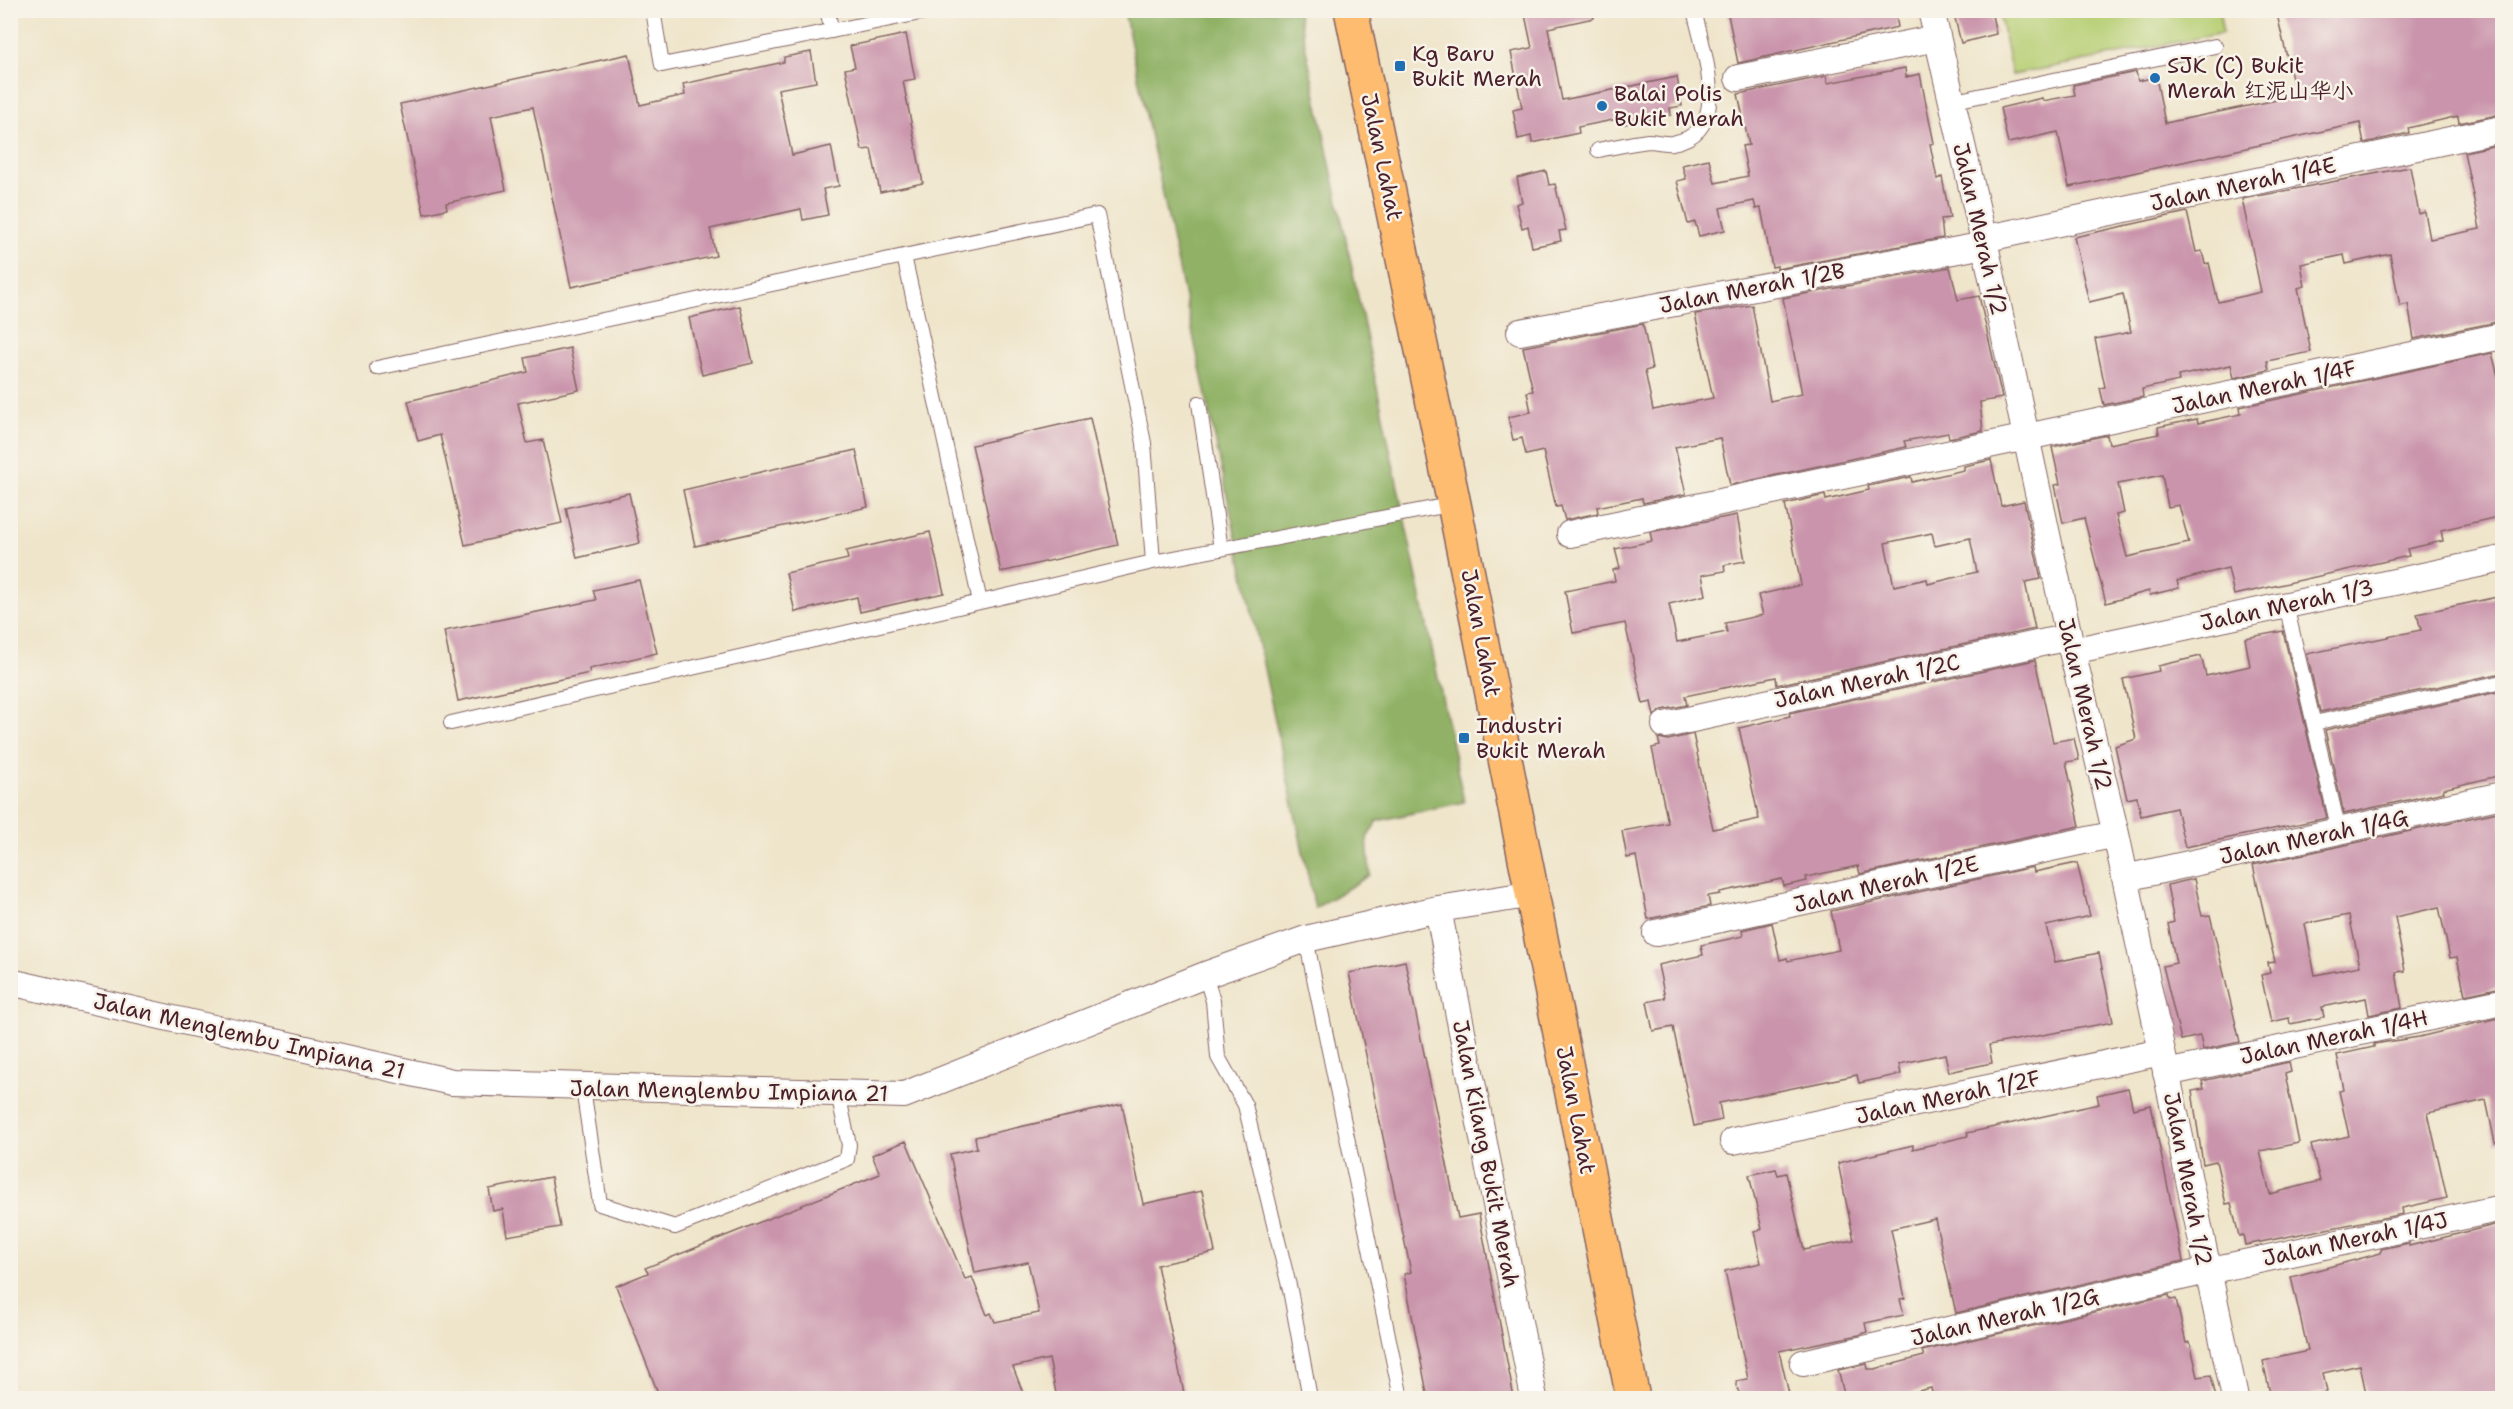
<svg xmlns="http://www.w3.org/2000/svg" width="2513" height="1409" viewBox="0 0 2513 1409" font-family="'Shantell Sans','LXGW WenKai TC',sans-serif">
  <rect width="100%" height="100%" fill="#f7f3e8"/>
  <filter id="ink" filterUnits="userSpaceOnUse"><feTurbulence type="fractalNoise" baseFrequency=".0167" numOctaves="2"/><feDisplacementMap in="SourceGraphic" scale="12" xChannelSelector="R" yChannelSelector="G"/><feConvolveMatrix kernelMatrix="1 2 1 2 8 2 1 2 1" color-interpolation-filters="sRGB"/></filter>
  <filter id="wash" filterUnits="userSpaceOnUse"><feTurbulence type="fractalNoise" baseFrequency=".008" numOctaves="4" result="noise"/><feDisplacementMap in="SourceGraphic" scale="24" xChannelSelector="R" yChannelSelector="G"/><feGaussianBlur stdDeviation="1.35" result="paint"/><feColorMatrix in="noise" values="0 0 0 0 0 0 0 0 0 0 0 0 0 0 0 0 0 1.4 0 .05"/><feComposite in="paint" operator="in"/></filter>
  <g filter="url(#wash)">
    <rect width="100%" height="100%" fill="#efe5cb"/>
    <path fill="#b7cf74" stroke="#807750" stroke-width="1.5" d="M1999 11H2219L2223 33 2012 75Z"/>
    <path fill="#91b266" stroke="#6e6848" stroke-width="1.5" d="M1124 11H1298L1464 802 1377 821 1367 838 1370 875 1315 908Z"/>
    <g id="blocks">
      <path fill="#ca95ac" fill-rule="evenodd" d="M1524 10H1593L1594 18 1548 28 1562 100 1677 77 1682 106 1670 108 1671 115 1624 124 1623 118 1578 127 1579 133 1532 143 1531 136 1518 139 1513 110 1522 108 1511 52 1532 48Z
        M1727 10H1895L1898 27 1738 63Z
        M1953 10H1991L1996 34 1961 43Z
        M2276 10H2502V114L2459 123 2458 116 2408 128 2409 133 2364 143 2360 123 2069 187 2058 132 2008 143 2000 108 2042 98 2043 101 2075 95 2073 85 2136 72 2138 81 2156 77 2165 123 2296 96Z
        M906 34 915 79 903 81 923 183 880 192 871 149 862 150 845 69 855 67 850 46Z
        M811 52 816 82 778 89 792 155 831 146 839 186 823 189 828 215 803 220 801 209 710 229 716 256 571 287 533 107 491 116 506 190 446 203 447 209 424 214 400 104 629 54 640 105 685 95 683 84 784 62V57Z
        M1905 68 1906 77 1920 74 1934 143 1930 144 1937 179 1942 177 1950 218 1941 219 1943 238 1777 269V266L1772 267 1761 208 1756 209 1754 201 1720 208 1725 230 1699 236 1695 222 1688 224 1677 181 1686 179 1682 165 1709 159 1715 183 1748 176 1742 146 1749 145 1738 94 1826 76 1828 83Z
        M2502 144V321L2414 339 2408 304 2400 306 2390 254 2346 264 2344 255 2301 264 2305 286 2298 288 2311 352 2267 361 2269 370 2234 378 2231 365 2178 376 2179 381 2142 389 2143 397 2104 405 2100 388 2105 387 2095 339 2131 332 2123 294 2089 302 2074 237 2187 212 2196 252 2202 251 2205 264 2209 263 2218 302 2261 292 2242 199 2410 167 2419 214 2425 212 2430 239 2480 229 2464 152Z
        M1546 171 1549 185 1555 184 1566 230 1559 231 1561 241 1532 247 1528 226 1522 228 1516 204 1522 202 1517 178Z
        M1950 267 1958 300 1979 296 2002 398 1980 402 1983 431 1949 438 1948 433 1904 441 1906 447 1730 485 1720 438 1675 447 1686 494 1643 503 1642 498 1597 507 1598 513 1565 520 1561 506 1556 507 1543 451 1526 455 1522 438 1513 440 1508 417 1531 412 1527 392 1533 391 1523 347 1643 324 1652 369 1645 371 1653 410 1713 398 1695 314 1752 305 1770 401 1802 394 1783 298Z
        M740 306 753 363 702 375 689 318Z
        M570 348 579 390 518 403 527 443 543 440 562 523 465 545 440 435 418 441 408 401 528 372 525 358Z
        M2492 353 2502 392V516L2441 530 2443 541 2407 549 2409 556 2234 595 2228 568 2177 581 2179 588 2150 595 2149 591 2106 603 2084 518 2063 523 2055 485 2060 484 2052 447 2107 435 2109 444 2159 434 2158 427 2197 419 2198 423 2241 414 2240 407ZM2162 475 2168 507 2179 505 2189 543 2127 557 2116 515 2124 513 2118 484Z
        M1090 418 1118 545 1001 572 972 445Z
        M856 450 868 507 695 546 683 490Z
        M1991 460 2001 506 2024 501 2041 579 2025 582 2035 629 1777 685 1776 677 1685 696 1687 705 1662 710 1654 716 1651 702 1643 704 1625 623 1573 633 1565 591 1615 581 1613 570 1620 568 1615 549 1652 541 1650 532 1737 515 1745 561 1724 565 1725 571 1702 575 1706 595 1669 604 1677 642 1727 632 1725 623 1763 615 1758 595 1801 585 1785 504 1825 495 1826 500 1869 490 1868 486 1911 477 1912 482 1964 470V466ZM1932 533 1935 546 1970 538 1977 572 1928 584 1927 579 1894 586 1885 543Z
        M629 493 640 543 577 558 566 508Z
        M930 532 944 593 860 612 857 597 795 612 786 573 848 559 846 551Z
        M639 580 657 653 589 669 590 673 458 701 444 631 596 600 593 590Z
        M2502 596V673L2320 712 2307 654 2421 630 2417 614Z
        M2283 631 2327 818 2185 847 2176 808 2141 816 2137 797 2127 799 2115 746 2136 739 2123 679 2159 671 2158 666 2201 656 2206 676 2250 666 2245 638Z
        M2035 660 2053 742 2074 738 2079 760 2066 762 2080 826 1860 874 1858 866 1806 877 1807 881 1784 886 1782 879 1720 892V894L1708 896 1710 906 1648 919 1636 856 1627 858 1622 831 1668 823 1652 748 1660 746 1658 738 1668 740 1693 734 1713 829 1759 819 1739 728 1790 716 1789 713Z
        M2502 691V775L2443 789 2444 792 2344 814 2325 730Z
        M2502 811V987L2465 995 2457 957 2450 958 2439 907 2395 917 2405 971 2396 972 2402 1008 2369 1015 2366 998 2322 1007 2324 1017 2290 1024 2289 1018 2271 1022 2261 975 2270 973 2268 963 2275 962 2253 865ZM2349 915 2360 966 2315 975 2305 924Z
        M2077 863 2090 916 2046 926 2055 962 2099 953 2113 1022 1989 1045 1992 1063 1949 1072 1945 1054 1899 1064 1901 1074 1859 1083 1857 1075 1719 1103 1722 1120 1694 1126 1673 1027 1653 1031 1647 1002 1665 998 1658 965 1703 955 1701 945 1743 936 1742 930 1772 923 1780 960 1787 958 1788 961 1839 950 1831 911 2033 867 2034 872Z
        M2194 879 2202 916 2210 915 2240 1042 2203 1050 2200 1036 2181 1040 2163 966 2176 963 2168 924 2174 922 2167 885Z
        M1405 961 1458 1218 1479 1214 1514 1398H1428L1404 1274 1411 1272 1349 973Z
        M2502 1017V1142L2495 1143 2486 1100 2428 1113 2447 1198 2402 1208 2403 1214 2245 1245 2243 1235 2239 1236 2231 1203 2226 1204 2216 1161 2203 1164 2192 1091 2204 1089 2202 1081 2289 1062 2291 1072 2285 1074 2299 1143 2260 1151 2270 1194 2320 1181 2311 1145 2349 1136 2339 1091 2344 1090 2337 1055 2374 1047V1044L2419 1037Z
        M2128 1088 2133 1109 2151 1105 2183 1261 1956 1313 1935 1219 1891 1229 1905 1298 1900 1299 1904 1315 1865 1323 1867 1332 1859 1335 1779 1351 1790 1398H1740L1736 1381 1748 1379 1725 1271 1761 1263 1754 1231 1762 1229 1749 1175 1776 1169 1778 1175 1786 1173 1804 1250 1854 1240 1838 1163 1913 1145V1149L1968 1136 1967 1133 2099 1104 2097 1095Z
        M1122 1104 1143 1204 1202 1191 1215 1252 1157 1265 1185 1398H1057L1049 1359 1013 1367 1025 1398H660L616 1286 648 1273 645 1268 880 1174 872 1155 906 1141 965 1279 972 1277 987 1315 991 1313 995 1322 1039 1313 1028 1262 975 1273 950 1154 977 1148 975 1137Z
        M551 1177 560 1227 507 1236 503 1209 493 1211 489 1189Z
        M2502 1223V1398H2367L2360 1365 2323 1373 2327 1392 2312 1395 2313 1398H2271L2263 1361 2308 1351 2291 1277 2381 1253V1249L2409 1243V1246Z
        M2169 1295 2170 1300 2176 1299 2186 1343 2190 1342 2198 1377 2211 1375 2216 1398H1933L1931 1388 1890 1398H1845L1838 1370 1867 1364 1868 1369H1875L1924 1356 1922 1351Z"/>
    </g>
  </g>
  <g filter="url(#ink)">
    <use href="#blocks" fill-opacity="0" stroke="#846463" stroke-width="1.5"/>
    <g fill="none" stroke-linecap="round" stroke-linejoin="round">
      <defs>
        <path id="service" d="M653 10 662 65 935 10
          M827 10 832 31
          M1950 102 2215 46
          M1598 150C1614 147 1632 143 1648 141 1656 141 1664 144 1672 143 1734 133 1703 51 1694 10
          M904 256 980 602 1153 562 1454 504
          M377 368 1097 215 1144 443 1153 562
          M1199 403 1221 549
          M2286 605 2339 831
          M451 723 980 602
          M2314 723 2502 682
          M1306 939 1401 1398
          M1205 975 1213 1001 1218 1057 1245 1105 1290 1290 1310 1398
          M583 1088 600 1204 675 1227 847 1159 849 1145 838 1093"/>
        <path id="minor" d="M1931 10 1985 245 2072 651 2116 834 2235 1398
          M1738 78 1937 38
          M1983 239 2502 129
          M1520 332 1985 245
          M1570 534 2502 336
          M2072 651 2502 559
          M1665 725 2069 637
          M2125 878 2502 795
          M1438 909 1534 1398
          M1656 933 2116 834
          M10 982 452 1082 904 1095 1205 975 1306 939 1438 909 1533 894
          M2166 1073 2502 1002
          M1733 1141 2162 1052
          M1803 1363 2207 1271 2502 1208"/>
        <path id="primary" d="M1351 10 1454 504 1633 1398"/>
      </defs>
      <use href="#service" stroke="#846463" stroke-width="16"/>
      <use href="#minor" stroke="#846463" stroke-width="28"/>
      <use href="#primary" stroke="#846463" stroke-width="36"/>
      <use href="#service" stroke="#fff" stroke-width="14"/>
      <use href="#minor" stroke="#fff" stroke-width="26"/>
      <use href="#primary" stroke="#fdbc70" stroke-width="33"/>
    </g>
  </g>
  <g fill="#1f6fb2" stroke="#f7f3e8" stroke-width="2">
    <rect x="1394" y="60" width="12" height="12" rx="3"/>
    <circle cx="2155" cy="78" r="6"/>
    <circle cx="1602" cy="106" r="6"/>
    <rect x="1458" y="732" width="12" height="12" rx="3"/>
  </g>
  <g text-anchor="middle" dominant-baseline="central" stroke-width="5" stroke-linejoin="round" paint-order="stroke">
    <g font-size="22" fill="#4a1f2b" stroke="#f7f3e8" text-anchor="start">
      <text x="1412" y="53">Kg Baru<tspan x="1412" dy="25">Bukit Merah</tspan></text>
      <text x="2167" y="65">SJK (C) Bukit<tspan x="2167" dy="25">Merah 红泥山华小</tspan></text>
      <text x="1614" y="93">Balai Polis<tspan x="1614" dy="25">Bukit Merah</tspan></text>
      <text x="1476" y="725">Industri<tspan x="1476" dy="25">Bukit Merah</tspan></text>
    </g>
    <g font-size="22" fill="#4a1f2b" stroke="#f7f3e8">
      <text transform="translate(1382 157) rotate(78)">Jalan Lahat</text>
      <text transform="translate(2243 184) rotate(-12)">Jalan Merah 1/4E</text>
      <text transform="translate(1980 229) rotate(77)">Jalan Merah 1/2</text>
      <text transform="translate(1752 288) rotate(-11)">Jalan Merah 1/2B</text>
      <text transform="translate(2264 387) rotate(-12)">Jalan Merah 1/4F</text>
      <text transform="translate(2287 605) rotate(-12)">Jalan Merah 1/3</text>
      <text transform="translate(1481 633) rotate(79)">Jalan Lahat</text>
      <text transform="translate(1867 681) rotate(-12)">Jalan Merah 1/2C</text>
      <text transform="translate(2085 704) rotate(77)">Jalan Merah 1/2</text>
      <text transform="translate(2314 837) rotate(-12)">Jalan Merah 1/4G</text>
      <text transform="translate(1886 884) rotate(-13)">Jalan Merah 1/2E</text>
      <text transform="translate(249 1036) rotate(13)">Jalan Menglembu Impiana 21</text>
      <text transform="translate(2334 1037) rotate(-12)">Jalan Merah 1/4H</text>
      <text transform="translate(729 1091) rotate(1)">Jalan Menglembu Impiana 21</text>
      <text transform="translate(1948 1097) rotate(-12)">Jalan Merah 1/2F</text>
      <text transform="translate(1576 1110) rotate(79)">Jalan Lahat</text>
      <text transform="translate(1486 1154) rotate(79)">Jalan Kilang Bukit Merah</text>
      <text transform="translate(2188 1179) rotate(79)">Jalan Merah 1/2</text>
      <text transform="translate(2355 1239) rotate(-12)">Jalan Merah 1/4J</text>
      <text transform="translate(2005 1317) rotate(-13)">Jalan Merah 1/2G</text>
    </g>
  </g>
  <rect width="2513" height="1409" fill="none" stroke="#f7f3e8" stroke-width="36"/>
</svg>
